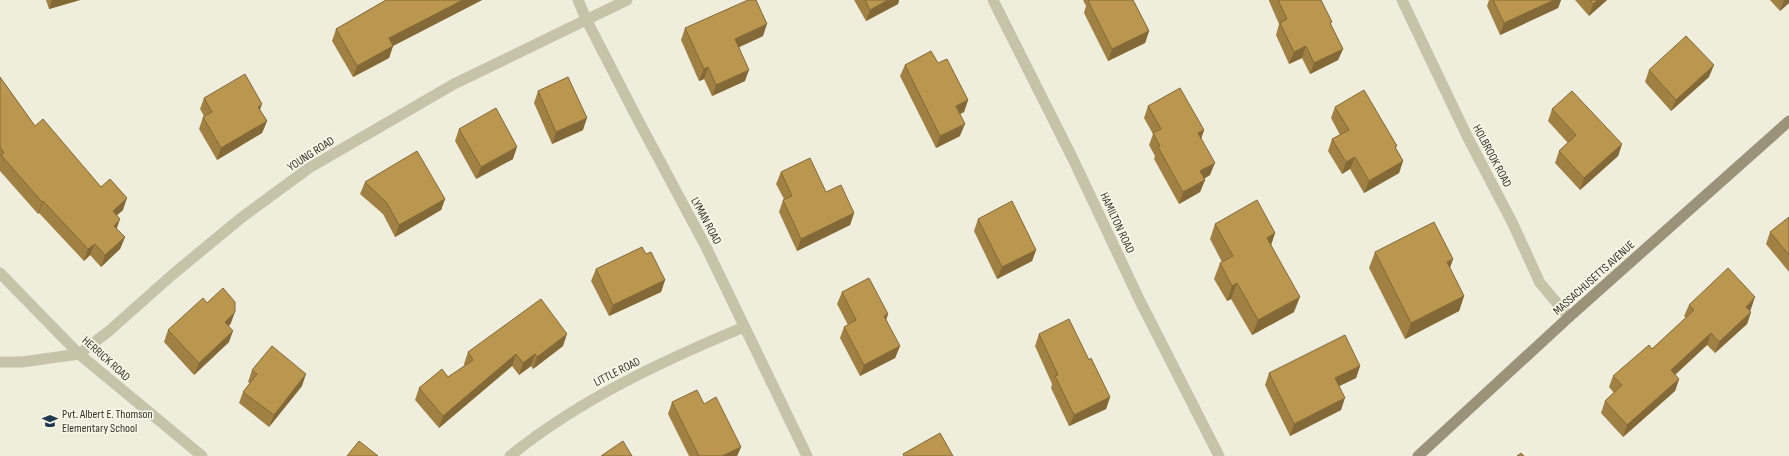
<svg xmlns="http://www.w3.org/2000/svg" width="1789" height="456" viewBox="0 0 1789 456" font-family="'Sofia Sans Condensed',sans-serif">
  <rect width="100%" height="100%" fill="#efeedc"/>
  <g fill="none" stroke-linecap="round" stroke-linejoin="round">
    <path stroke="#c6c3a9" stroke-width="11" d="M578 0 587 21 637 118 706 247 807 456
      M993 0 1073 159 1139 299 1219 456
      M1402 0 1468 138 1512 222 1540 283 1569 317
      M0 273 79 354 202 456
      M0 362H22L79 354 109 331 172 275 241 218 309 168 454 84 627 0
      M510 456C579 400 662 361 744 327"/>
    <path stroke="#9a937a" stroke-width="11" d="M1418 456 1569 317 1789 121"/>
  </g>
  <path fill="#a18143" d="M46 0H80L49 9Z
    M386 0H482L393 46 389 58 353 77 332 41 336 29Z
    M854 0H899L898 4 866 21Z
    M1083 0H1133L1149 31 1145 43 1108 61 1084 13 1086 6Z
    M1269 0H1321L1331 24 1343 49 1338 60 1310 74 1302 58 1289 64 1276 35 1279 24 1269 1Z
    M1489 0H1561L1558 8 1500 35 1487 6Z
    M1575 0H1607L1589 16Z
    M1770 0H1789V3L1780 11Z
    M685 28 763 36 739 47 745 81 712 96 704 79 699 81 681 40Z
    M938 63 968 100 964 112 960 114V136L936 148 900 76 905 65Z
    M1649 70 1709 77 1671 111 1645 82Z
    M0 77 35 126 101 187 123 210 117 215V229L125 237 120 249 101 267 90 255 84 261 39 213 38 214 0 171Z
    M538 91 583 130 552 144 534 103Z
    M204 98 260 110 267 121 262 133 217 160 199 129 203 117 204 116 200 109Z
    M1148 106 1204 130 1201 139 1210 175 1204 179 1205 180 1200 192 1179 204 1154 159 1155 156 1149 145 1153 134 1144 118Z
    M1335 107 1396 148 1403 161 1399 173 1364 193 1350 169 1342 174 1328 151 1332 139 1340 135 1331 118Z
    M1552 109 1622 144 1618 156 1580 190 1555 163 1559 151 1568 143 1548 121Z
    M459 129 513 159 476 179 455 141Z
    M781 172 826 192 854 213 850 225 797 251 779 212 783 200 784 199 776 184Z
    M365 182 445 199 441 210 395 237 383 214 360 194Z
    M1789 218V272L1766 244 1770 232Z
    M978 219 1036 250 1032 261 997 279 974 231Z
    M1215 224 1275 233 1271 245 1294 312 1252 335 1231 299 1227 301 1214 279 1220 263 1222 262 1210 239Z
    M1375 252 1453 259 1450 268 1464 296 1459 311 1405 339 1369 268Z
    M646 254 665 280 661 292 609 316 591 281 596 269Z
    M842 292 888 314 886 320 900 346 895 358 860 376 840 338 844 327 848 325 837 304Z
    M207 303 231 323 229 326V342L194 375 164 342 168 330Z
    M1689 305 1751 309 1750 311 1751 312 1747 324 1715 353 1707 345 1675 375 1679 379 1675 391 1623 437 1601 413 1605 401 1614 393 1609 387 1613 376 1652 349 1686 318 1684 316Z
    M1039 334 1089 360 1110 397 1106 409 1069 426 1051 388 1052 384 1035 346Z
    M563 346 533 369 531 366 519 375 512 366 439 428 415 400 419 388 448 377 465 366 464 364 468 352Z
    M1360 366 1356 378 1339 386 1341 410 1290 436 1265 385 1269 373Z
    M252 370 302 386 269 427 239 403 243 392 250 383 248 382Z
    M672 402 741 447 737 456H689L668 414Z"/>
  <path fill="#836937" d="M52 0H80L49 9Z
    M463 0H482L385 50 389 38Z
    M888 0H899L898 4 866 21 870 10Z
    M1554 0H1561L1558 8 1500 35 1504 23Z
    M1598 0H1607L1589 16 1593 4Z
    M1784 0H1789V3L1780 11Z
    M767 24 763 36 731 51 735 39Z
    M1149 31 1145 43 1108 61 1112 49Z
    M393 46 389 58 353 77 357 66Z
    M1306 46 1302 58 1289 64 1294 52Z
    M1343 49 1338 60 1310 74 1314 63Z
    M1714 65 1709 77 1671 111 1676 100Z
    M708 67 704 79 699 81 704 69Z
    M749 70 745 81 712 96 716 85Z
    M968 100 964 112 951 118 956 106Z
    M262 104 258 116V107Z
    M587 118 583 130 552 144 556 132Z
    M267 121 262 133 217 160 221 148Z
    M965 124 960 136 936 148 940 136Z
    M1204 130 1200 142 1198 133Z
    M1622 144 1618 156 1580 190 1584 178Z
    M517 147 513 159 476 179 481 167Z
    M1355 157 1350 169 1342 174 1346 162Z
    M1403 161 1399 173 1364 193 1369 181Z
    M1215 163 1210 175 1195 183 1200 171Z
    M1205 180 1200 192 1179 204 1183 192Z
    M127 198 123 210 108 223 113 211Z
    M445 199 441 210 395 237 399 225Z
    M43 201 39 213 38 214 42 202Z
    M854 213 850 225 797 251 801 239Z
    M120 219 116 231 114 226Z
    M1275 233 1270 248 1267 238Z
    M125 237 120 249 101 267 105 255Z
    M95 244 90 255 84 261 88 249Z
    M1036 250 1032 261 997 279 1002 267Z
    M1453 259 1447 275V262Z
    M665 280 661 292 609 316 613 305Z
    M1237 283 1231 299 1227 301 1232 286Z
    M1464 296 1459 311 1405 339 1411 323Z
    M1300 297 1294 312 1252 335 1258 320Z
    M1755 297 1751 309 1741 319 1746 307Z
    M235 312 231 323 220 333 225 322Z
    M1751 312 1747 324 1715 353 1719 342Z
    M888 314 884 326V316Z
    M233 331 229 342 194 375 199 363Z
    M1711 333 1707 345 1667 382 1671 370Z
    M567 334 563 346 533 369 537 357Z
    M900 346 895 358 860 376 864 365Z
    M516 354 512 366 439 428 443 416Z
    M535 354 531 366 519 375 523 363Z
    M1360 366 1356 378 1331 390 1335 378Z
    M306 374 302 386 269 427 274 415Z
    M1679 379 1675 391 1623 437 1627 425Z
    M1110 397 1106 409 1069 426 1074 415Z
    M1345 398 1341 410 1290 436 1294 424Z
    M741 447 737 456H722Z"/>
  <path fill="#bb964e" stroke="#836937" d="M386 0H463L389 38 393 46 357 66 336 29Z
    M748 0H756L767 24 735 39 749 70 716 85 708 67 704 69 685 28Z
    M865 0H888L870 10Z
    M1090 0H1133L1149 31 1112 49 1088 1Z
    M1278 0H1321L1332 22 1330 23 1343 49 1314 63 1306 46 1294 52 1280 23 1287 19Z
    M1493 0H1554L1504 23Z
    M1590 0H1598L1593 4Z
    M1686 36 1714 65 1676 100 1649 70Z
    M931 51 938 63 947 59 968 100 956 106 965 124 940 136 905 65Z
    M245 74 262 104 258 107 267 121 221 148 203 117 212 112 204 98Z
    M0 77 35 126 43 119 101 187 110 179 127 198 113 211 120 219 114 226 125 237 105 255 95 244 88 249 43 201 42 202 1 155 4 153 0 147Z
    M568 77 587 118 556 132 538 91Z
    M1180 88 1204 130 1198 133 1215 163 1200 171 1205 180 1183 192 1158 147 1160 146 1153 133 1161 129 1148 106Z
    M1364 90 1397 146 1395 147 1403 161 1369 181 1355 157 1346 162 1332 139 1349 130 1335 107Z
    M1572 91 1622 144 1584 178 1559 151 1576 135 1552 109Z
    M496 108 517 147 481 167 459 129Z
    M417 151 445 199 399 225 387 203 365 182Z
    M810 158 826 192 841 185 854 213 801 239 783 200 792 196 781 172Z
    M1257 200 1275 233 1267 238 1300 297 1258 320 1237 283 1232 286 1220 263 1233 256 1215 224Z
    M1012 201 1036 250 1002 267 978 219Z
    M1789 217V255L1770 232Z
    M1434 222 1453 259 1447 262 1464 296 1411 323 1375 252Z
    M642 247 646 254 651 252 665 280 613 305 596 269Z
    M1728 268 1755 297 1746 307 1751 312 1719 342 1711 333 1671 370 1679 379 1627 425 1605 401 1622 385 1613 376 1649 345 1652 349 1694 310 1689 305Z
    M869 278 888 314 884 316 900 346 864 365 844 327 856 320 842 292Z
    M223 288 235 302V312L225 322 233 331 199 363 168 330 203 298 207 303Z
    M541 299 567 334 537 357 535 354 523 363 516 354 443 416 419 388 442 369 448 377 473 360 468 352Z
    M1069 319 1089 360 1091 358 1110 397 1074 415 1055 376 1058 375 1039 334Z
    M1345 335 1360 366 1335 378 1345 398 1294 424 1269 373Z
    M272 346 306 374 274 415 243 392 257 374 252 370Z
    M697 390 704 404 716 397 741 447 722 456H699L672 402Z
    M940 433 953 456H904L903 454Z
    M359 441 378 456H347Z
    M623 441 632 456H601Z
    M1521 453 1524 456H1517Z"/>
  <defs>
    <symbol id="school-bare" viewBox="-9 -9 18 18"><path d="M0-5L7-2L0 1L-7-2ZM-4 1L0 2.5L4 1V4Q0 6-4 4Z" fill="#213a52" stroke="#f8f7e7" stroke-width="2.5" paint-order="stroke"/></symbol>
  </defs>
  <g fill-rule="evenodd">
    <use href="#school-bare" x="39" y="410" width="22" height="22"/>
  </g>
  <g text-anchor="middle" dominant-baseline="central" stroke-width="3.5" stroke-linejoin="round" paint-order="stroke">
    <g font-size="12" fill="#343128" stroke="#f8f7e7">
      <text transform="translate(311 154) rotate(-33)">YOUNG ROAD</text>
      <text transform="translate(1492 156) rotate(62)">HOLBROOK ROAD</text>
      <text transform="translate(706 221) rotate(62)">LYMAN ROAD</text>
      <text transform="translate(1117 223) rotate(65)">HAMILTON ROAD</text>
      <text transform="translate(1594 278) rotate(-42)">MASSACHUSETTS AVENUE</text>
      <text transform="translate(106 359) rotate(42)">HERRICK ROAD</text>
      <text transform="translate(617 372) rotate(-27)">LITTLE ROAD</text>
    </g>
    <g font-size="12" fill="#343128" stroke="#f8f7e7" text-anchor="start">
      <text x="62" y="414">Pvt. Albert E. Thomson<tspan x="62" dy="14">Elementary School</tspan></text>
    </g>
  </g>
</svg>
